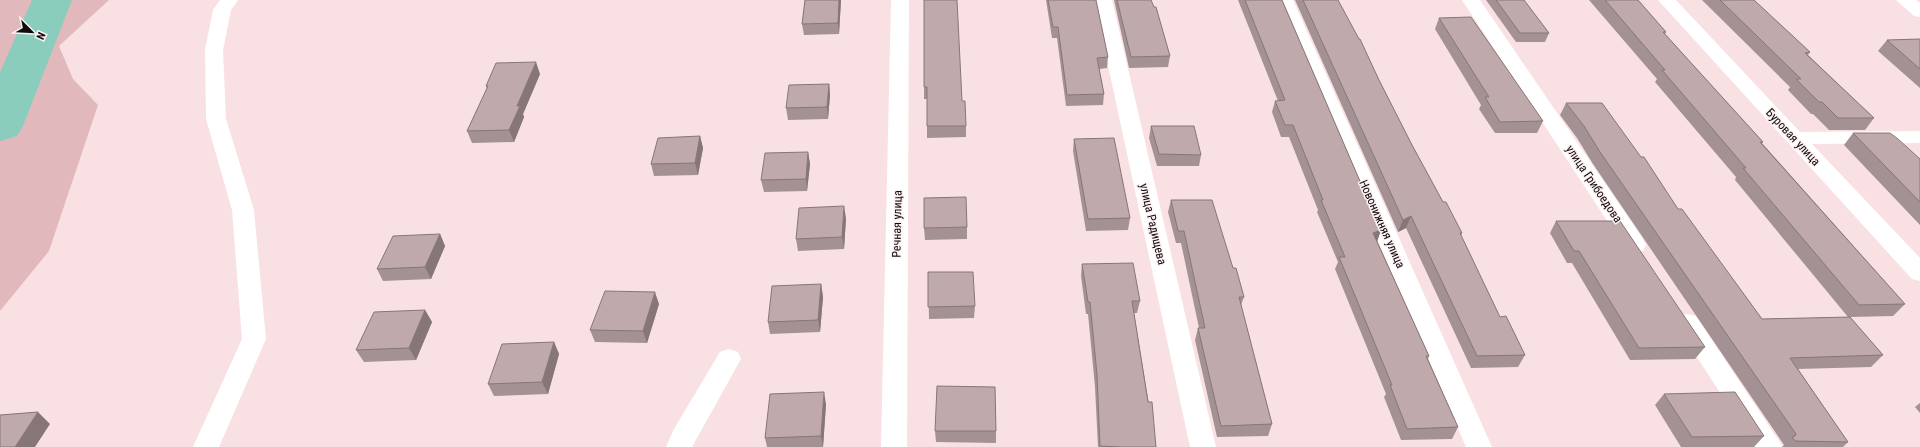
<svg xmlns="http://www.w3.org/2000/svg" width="1920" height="447" viewBox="0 0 1920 447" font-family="'Roboto Condensed',sans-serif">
  <rect width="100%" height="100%" fill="#f9e1e3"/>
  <path fill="#e1b9bd" d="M0 0H109L59 46 73 79 98 105 49 251 0 311Z"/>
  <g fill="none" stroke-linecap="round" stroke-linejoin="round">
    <path fill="#8bcdbc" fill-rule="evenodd" d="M32 0H72L23 126 17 136 0 141V72Z"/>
    <path fill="#fff" fill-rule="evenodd" d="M220 0H238L231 10 223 50 226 119 254 210 266 339 219 447H193L242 339 232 210 206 119 205 50 213 10Z
      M891 0H909L907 447H881Z
      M1094 0H1112L1216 447H1190Z
      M1275 0H1293L1492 447H1466Z
      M1462 0H1480L1643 239 1646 245 1643 251 1635 253 1627 251Z
      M1658 0H1676L1800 132 1920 131V143L1812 144 1920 258V281L1912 279Z
      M1896 0H1916L1920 3V17L1914 16Z
      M1687 314 1696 316 1783 447H1755L1675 323 1678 316Z
      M729 349 738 352 741 359 692 447H666L674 429 720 352Z"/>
  </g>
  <path fill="#a49193" d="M805 0H841L839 34 804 35 802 24Z
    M924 0 966 126V137L927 138V99H924Z
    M1046 0H1096L1108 57 1107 68 1099 69 1104 94 1103 105 1066 106 1057 38H1052Z
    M1114 0H1151L1170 56 1168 67 1129 68Z
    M1238 0H1282L1381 230 1377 241 1429 356 1428 359 1458 427 1452 439 1401 440 1384 397 1386 394 1335 269 1338 262 1317 212 1318 210 1289 137H1281L1272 112 1275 101H1278Z
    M1295 0H1338L1412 145 1443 202 1462 233 1461 236 1500 317 1525 355 1518 367 1471 368 1406 228 1398 232Z
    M1486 0H1524L1549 33 1545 42H1516Z
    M1589 0H1638L1666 32 1665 34 1763 142 1762 143 1905 304 1893 316 1850 317 1883 355 1871 367 1798 369 1848 442 1843 447H1782L1784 445 1593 164 1577 138 1560 115 1566 103 1678 209 1762 319 1848 317 1735 180 1736 177 1655 82 1657 79Z
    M1702 0H1754L1810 52 1808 55 1874 118 1865 130H1829L1813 114H1811L1788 90 1790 87Z
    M1439 18 1543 121 1537 133H1495L1479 109 1481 105 1435 29Z
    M1920 39V88L1878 51 1887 40Z
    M540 74 523 114 524 117 514 142 472 143 467 131 487 89 486 86Z
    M829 84 830 95 828 119 788 120 786 108Z
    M1151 126 1201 155 1199 166H1157L1149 138Z
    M1853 133 1920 159V225L1844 145Z
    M700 136 703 148 698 175 654 176 651 164Z
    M1074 139 1130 218 1128 230 1086 231 1073 151Z
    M808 152 810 164 807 191 764 192 761 180Z
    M1171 200 1233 268 1244 297 1241 305 1272 424 1268 436 1217 437 1195 340 1198 328H1199L1181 243H1176L1168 212Z
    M846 218 844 249 798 251 796 239Z
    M1556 221 1705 347 1695 359 1630 360 1572 263H1567L1550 233Z
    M967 227V239L925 240 924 228Z
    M440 234 445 246 431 279 383 281 377 269Z
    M1082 264 1140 301 1137 313H1134L1156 447H1098L1095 387 1088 314H1086L1081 276Z
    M928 272 975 306 974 318 929 319Z
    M821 284 823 297 820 332 770 334 768 322Z
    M659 304 647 343 595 342 590 330Z
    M425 310 432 322 416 360 364 362 356 350Z
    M554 342 559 354 548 394 494 396 488 384Z
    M1664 394 1764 436 1754 447H1681L1655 405Z
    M1920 403V413L1915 407Z
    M826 404 823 447H767L765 438Z
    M935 431H996V443L936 442Z"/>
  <path fill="#867678" d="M839 0H841L839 34 838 23Z
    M536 62 540 74 523 114 524 117 514 142 509 130 517 106Z
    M829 84 830 95 828 119 827 107Z
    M700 136 703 148 698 175 695 163Z
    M808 152 810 164 807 191 806 179Z
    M844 206 846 218 844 249 842 237Z
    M1411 216 1406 228 1398 232 1403 220Z
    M1381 230 1377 242 1373 233Z
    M440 234 445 246 431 279 425 267Z
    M821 284 823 297 820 332 818 320Z
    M655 292 659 304 647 343 643 331Z
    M425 310 432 322 416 360 409 348Z
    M554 342 559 354 548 394 542 382Z
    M824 392 826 404 823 447 821 436Z
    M38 412 50 424 35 447H15Z"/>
  <path fill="#bfa9ab" stroke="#867678" d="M805 0H839L838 23 802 24Z
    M924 0H957L962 101H965L966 126H927V87H924Z
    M1048 0H1096L1108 57 1097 58 1104 94 1067 95 1058 27H1053Z
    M1117 0H1151L1154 7H1156L1170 56 1131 57Z
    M1245 0H1282L1381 230 1373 233 1429 356H1426L1458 427 1407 429 1390 385H1392L1339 257H1345L1321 200H1323L1293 125H1285L1275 101 1285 100Z
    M1303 0H1338L1359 39H1360L1379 80 1412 145 1443 202H1446L1462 233H1460L1500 317 1506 316 1525 355 1477 356 1411 216 1403 220Z
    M1496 0H1524L1549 33H1520Z
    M1605 0H1638L1666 32H1663L1763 142H1760L1905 304 1859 305 1743 168H1746L1662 70H1665Z
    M1720 0H1754L1810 52 1805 53 1874 118H1838L1822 102H1819L1796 79H1801Z
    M1471 17 1543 121 1500 122 1485 97H1489L1439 18Z
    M1920 39V69L1887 40Z
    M536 62 517 106H520L509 130 467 131 488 86H486L496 63Z
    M829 84 827 107 786 108 789 85Z
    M1566 103H1602L1641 157H1644L1678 209H1682L1762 319 1850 317 1883 355 1790 358 1848 442 1795 441 1792 437 1795 436 1796 434 1600 152 1584 126Z
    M1151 126H1194L1201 155 1159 154Z
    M1853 133H1890L1898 139 1920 159V202Z
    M700 136 695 163 651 164 658 138Z
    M1114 138 1130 218 1088 219 1074 139Z
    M808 152 806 179 761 180 765 153Z
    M966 197 967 227 924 228V198Z
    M1171 200H1212L1233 268H1236L1244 297H1239L1272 424 1221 426 1198 328H1205L1184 231H1178Z
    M844 206 842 237 796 239 799 208Z
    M1556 221H1620L1705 347 1639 348 1579 251H1574Z
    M440 234 425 267 377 269 393 236Z
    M1133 263 1140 301H1132L1148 402H1152L1156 447H1122L1100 446 1097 375 1090 302H1088L1082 264Z
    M928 272H973L975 306 928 307Z
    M821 284 818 320 768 322 772 286Z
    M605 291 655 292 643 331 590 330Z
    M425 310 409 348 356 350 374 312Z
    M554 342 542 382 488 384 502 344Z
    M937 386 995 387 996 431H935Z
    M824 392 821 436 765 438 770 394Z
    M1735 392 1764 436 1692 437 1664 394Z
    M38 412 15 447H0V415Z"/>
  <g text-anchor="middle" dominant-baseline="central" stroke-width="3" stroke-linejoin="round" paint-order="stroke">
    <g font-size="12" fill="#11090a" stroke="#fcf2f3">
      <text transform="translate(1793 137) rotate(47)">Буровая улица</text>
      <text transform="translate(1594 184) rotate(56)">улица Грибоедова</text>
      <text transform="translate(897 224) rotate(-89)">Речная улица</text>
      <text transform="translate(1153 224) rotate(77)">улица Радищева</text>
      <text transform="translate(1382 224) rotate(66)">Новонижняя улица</text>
    </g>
  </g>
  <g transform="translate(32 32) rotate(114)" stroke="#fcf2f3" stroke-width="3" paint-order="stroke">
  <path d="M0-3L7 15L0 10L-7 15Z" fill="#11090a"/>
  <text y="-6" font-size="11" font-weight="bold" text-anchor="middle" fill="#11090a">N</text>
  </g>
</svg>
